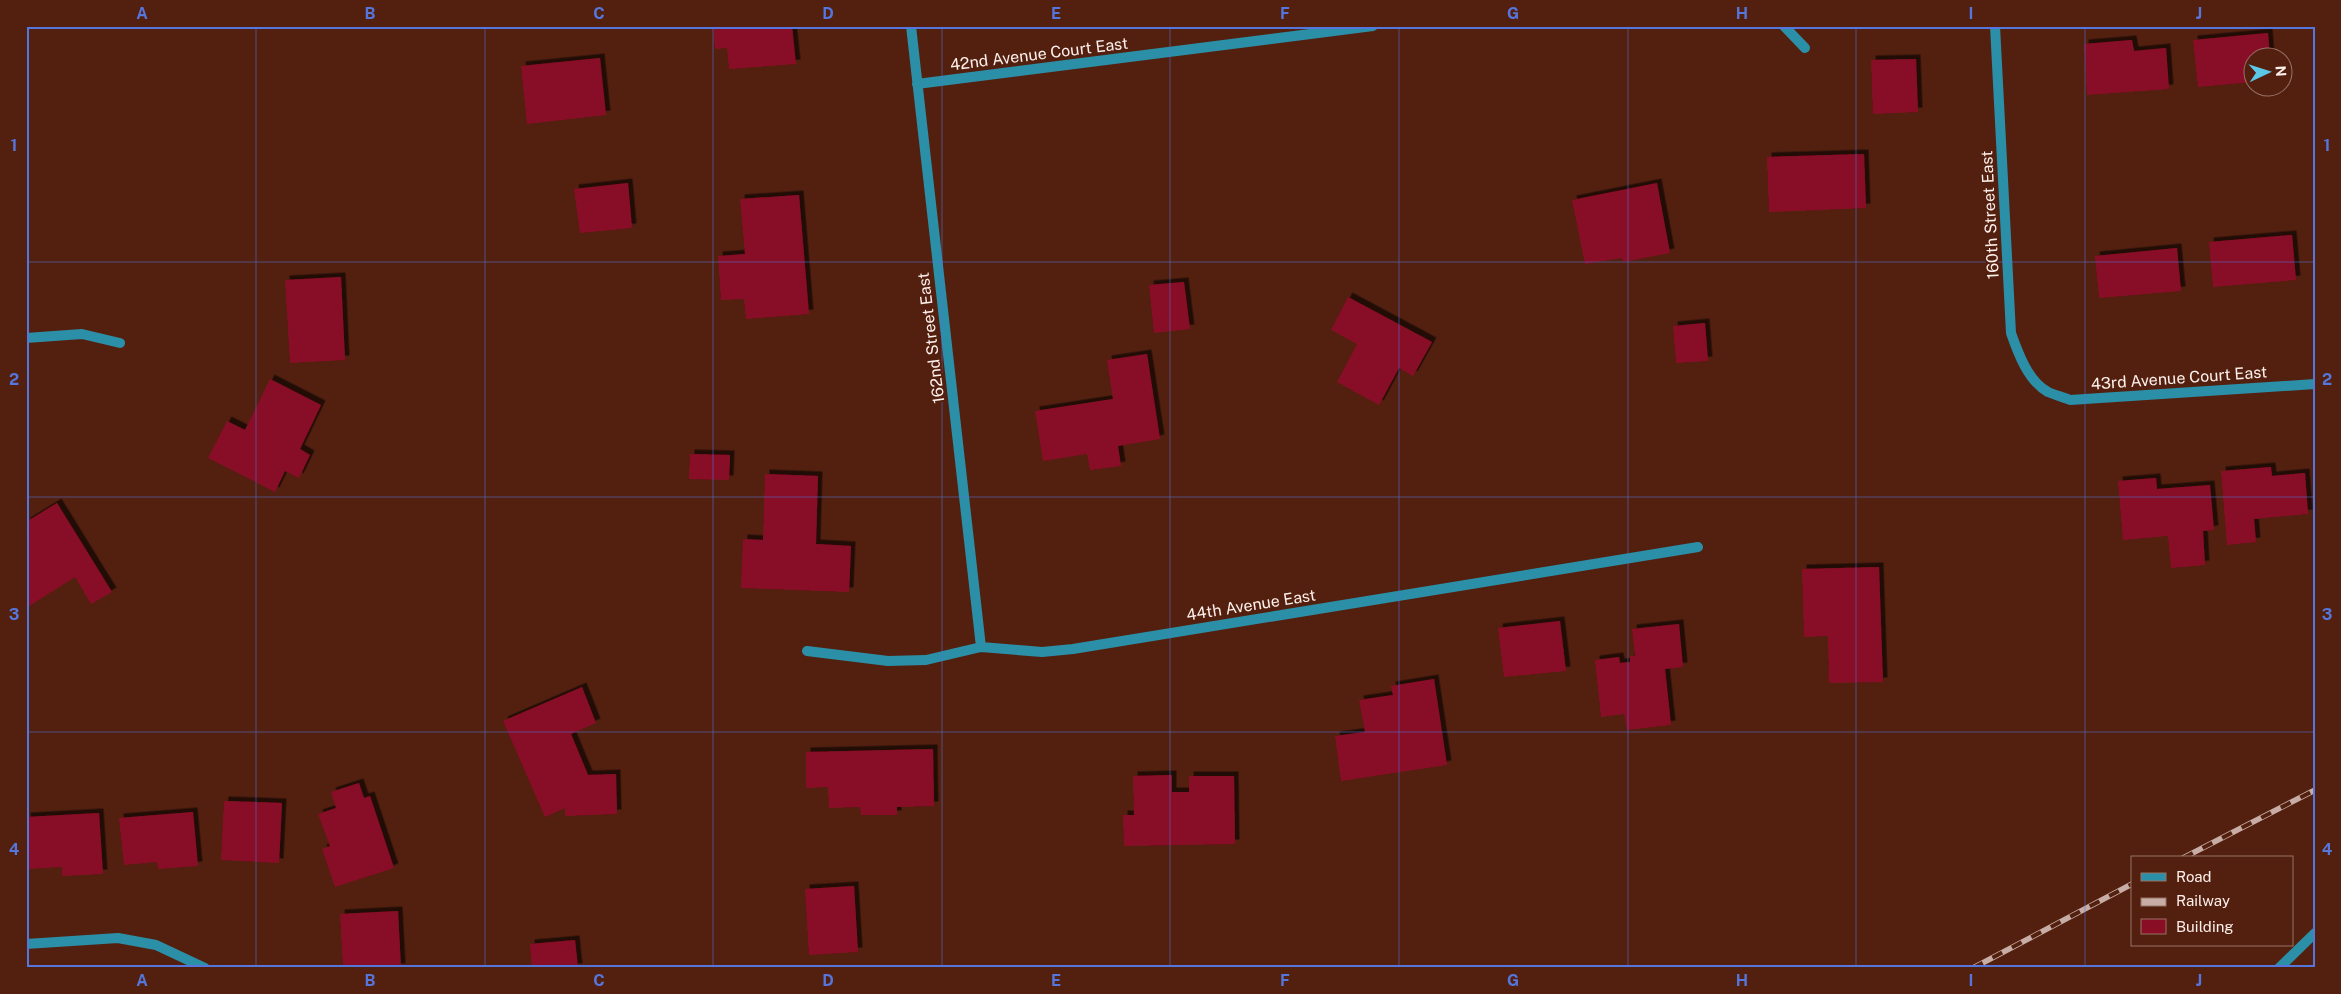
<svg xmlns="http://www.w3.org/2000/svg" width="2341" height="994" viewBox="0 0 2341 994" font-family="'Public Sans',sans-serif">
  <defs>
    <filter id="shadow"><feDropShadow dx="4.5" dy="-4.5" stdDeviation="0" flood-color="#0009"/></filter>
  </defs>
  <rect width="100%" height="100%" fill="#53200f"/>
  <path fill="#880d25" filter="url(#shadow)" d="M713 26H792L796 64 729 69 727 48 715 49Z
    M2268 33 2270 58H2254V82L2198 87 2193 40Z
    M2132 40 2134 51 2166 48 2169 89 2087 95 2084 44Z
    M600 58 606 115 527 124 521 66Z
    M1916 59 1918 112 1873 114 1871 60Z
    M1864 154 1866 208 1769 212 1767 157Z
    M628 183 632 228 580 233 574 189Z
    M1657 183 1670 253 1623 262 1622 258 1585 264 1572 200Z
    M799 195 809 314 746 319 744 299 721 300 718 256 745 254 740 199Z
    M2292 235 2296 280 2213 287 2209 242Z
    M2177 248 2181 291 2099 298 2095 256Z
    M341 277 345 360 290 363 285 280Z
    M1184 282 1190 329 1154 333 1149 285Z
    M1348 297 1432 342 1413 376 1399 368 1379 405 1337 382 1357 344 1331 330Z
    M1705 323 1708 361 1676 363 1673 326Z
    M1147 354 1160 439 1118 446 1121 466 1090 470 1087 454 1043 461 1035 411 1113 399 1107 360Z
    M270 379 321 405 300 449 310 455 299 478 285 471 275 492 208 458 227 421 245 430Z
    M690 454 730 455 729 480 689 479Z
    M2271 467 2272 476 2305 473 2308 514 2254 519 2256 542 2227 545 2221 471Z
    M765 474 818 476 816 544 851 546 849 592 741 588 743 539 763 540Z
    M2156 478 2157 489 2210 485 2214 530 2203 531 2205 565 2171 568 2168 536 2123 540 2118 481Z
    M57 503 112 592 91 604 75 577 26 608V536L30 534 26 528V522Z
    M1879 567 1883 682 1829 683 1828 636 1804 637 1802 569Z
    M1560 621 1566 671 1504 677 1498 628Z
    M1679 624 1683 667 1665 669 1671 725 1627 730 1624 714 1601 717 1595 660 1619 657 1620 663 1630 662V656H1635L1632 629Z
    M1434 679 1447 765 1341 781 1335 736 1365 732 1359 700 1393 695 1391 686Z
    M582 687 596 723 571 734 588 775 616 774 617 814 565 816V808L545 817 503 721Z
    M933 749 934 806 897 807V815H861L860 807 829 808 828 787 806 788V752Z
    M1172 775V792H1189V776H1234L1235 844 1124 846 1123 815H1134L1133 776Z
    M359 783 364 798 370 796 394 868 335 887 322 849 330 846 318 814 336 808 331 792Z
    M224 801 282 803 279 863 221 860Z
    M193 812 198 866 158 869 157 862 124 865 119 818Z
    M99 813 103 874 62 876V867L29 869 26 817Z
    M854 886 858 952 809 955 805 889Z
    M398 911 401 968H343L340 914Z
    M575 940 578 968H532L530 944Z"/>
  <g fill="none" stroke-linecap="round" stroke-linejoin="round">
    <path stroke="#2b8fa8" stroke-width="10" d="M911 26 981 647
      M1784 26 1805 48
      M1995 26 2011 333C2018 353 2028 381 2048 392 2055 395 2063 397 2070 400L2315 384
      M917 84 1373 26
      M26 338 82 334 120 343
      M807 651 888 661 926 660 981 647 1042 652 1073 649 1698 547
      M26 944 118 938 156 945 205 968
      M2279 968 2315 933"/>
    <defs>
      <path id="rail" d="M2183 858 2315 790
        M1973 968 2132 884"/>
    </defs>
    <use href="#rail" stroke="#c7ada5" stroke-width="5.5"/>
    <use href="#rail" stroke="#53200f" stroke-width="4" stroke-dasharray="11" stroke-linecap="butt"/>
  </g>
  <path fill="none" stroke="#5576dd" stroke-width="1" stroke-opacity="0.55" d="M256 26V968M485 26V968M713 26V968M942 26V968M1170 26V968M1399 26V968M1628 26V968M1856 26V968M2085 26V968M26 262H2315M26 497H2315M26 732H2315"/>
  <g text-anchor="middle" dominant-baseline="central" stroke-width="4" stroke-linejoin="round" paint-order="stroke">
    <g font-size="16" fill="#fdefeb" stroke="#53200f">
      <text transform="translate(1039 54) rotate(-7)">42nd Avenue Court East</text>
      <text transform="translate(1990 215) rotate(-93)">160th Street East</text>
      <text transform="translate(931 338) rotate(-97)">162nd Street East</text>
      <text transform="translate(2179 378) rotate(-4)">43rd Avenue Court East</text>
      <text transform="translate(1251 605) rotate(-9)">44th Avenue East</text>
    </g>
  </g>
  <rect width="2341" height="994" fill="none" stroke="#53200f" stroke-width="55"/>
  <rect x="2131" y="856" width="162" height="90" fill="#53200f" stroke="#977367"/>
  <rect x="2141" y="873" width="25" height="8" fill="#2b8fa8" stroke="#977367"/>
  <text x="2176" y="882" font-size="15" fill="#fdefeb">Road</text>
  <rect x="2141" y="898" width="25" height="8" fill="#c7ada5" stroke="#977367"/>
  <text x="2176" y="906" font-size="15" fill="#fdefeb">Railway</text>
  <rect x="2141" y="919" width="25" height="15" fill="#880d25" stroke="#977367"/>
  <text x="2176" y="932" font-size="15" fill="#fdefeb">Building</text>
  <g transform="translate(2268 72) rotate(86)"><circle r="24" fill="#53200f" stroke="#977367"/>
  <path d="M0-4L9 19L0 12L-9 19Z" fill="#5ac8e6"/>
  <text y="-8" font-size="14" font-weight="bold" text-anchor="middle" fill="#fdefeb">N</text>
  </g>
  <rect x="28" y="28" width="2286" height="938" fill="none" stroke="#5576dd" stroke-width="2"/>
  <g font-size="16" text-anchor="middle" font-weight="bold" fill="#5576dd">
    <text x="142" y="19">A</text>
    <text x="370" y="19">B</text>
    <text x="599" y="19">C</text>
    <text x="828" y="19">D</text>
    <text x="1056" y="19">E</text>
    <text x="1285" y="19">F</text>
    <text x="1513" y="19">G</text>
    <text x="1742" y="19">H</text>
    <text x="1971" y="19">I</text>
    <text x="2199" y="19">J</text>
    <text x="14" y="151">1</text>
    <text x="2327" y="151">1</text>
    <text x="14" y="385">2</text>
    <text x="2327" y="385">2</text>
    <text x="14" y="620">3</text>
    <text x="2327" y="620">3</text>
    <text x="14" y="855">4</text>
    <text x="2327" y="855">4</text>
    <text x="142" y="986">A</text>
    <text x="370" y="986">B</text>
    <text x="599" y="986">C</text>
    <text x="828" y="986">D</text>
    <text x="1056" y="986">E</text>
    <text x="1285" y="986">F</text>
    <text x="1513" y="986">G</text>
    <text x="1742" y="986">H</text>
    <text x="1971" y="986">I</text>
    <text x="2199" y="986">J</text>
  </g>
</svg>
